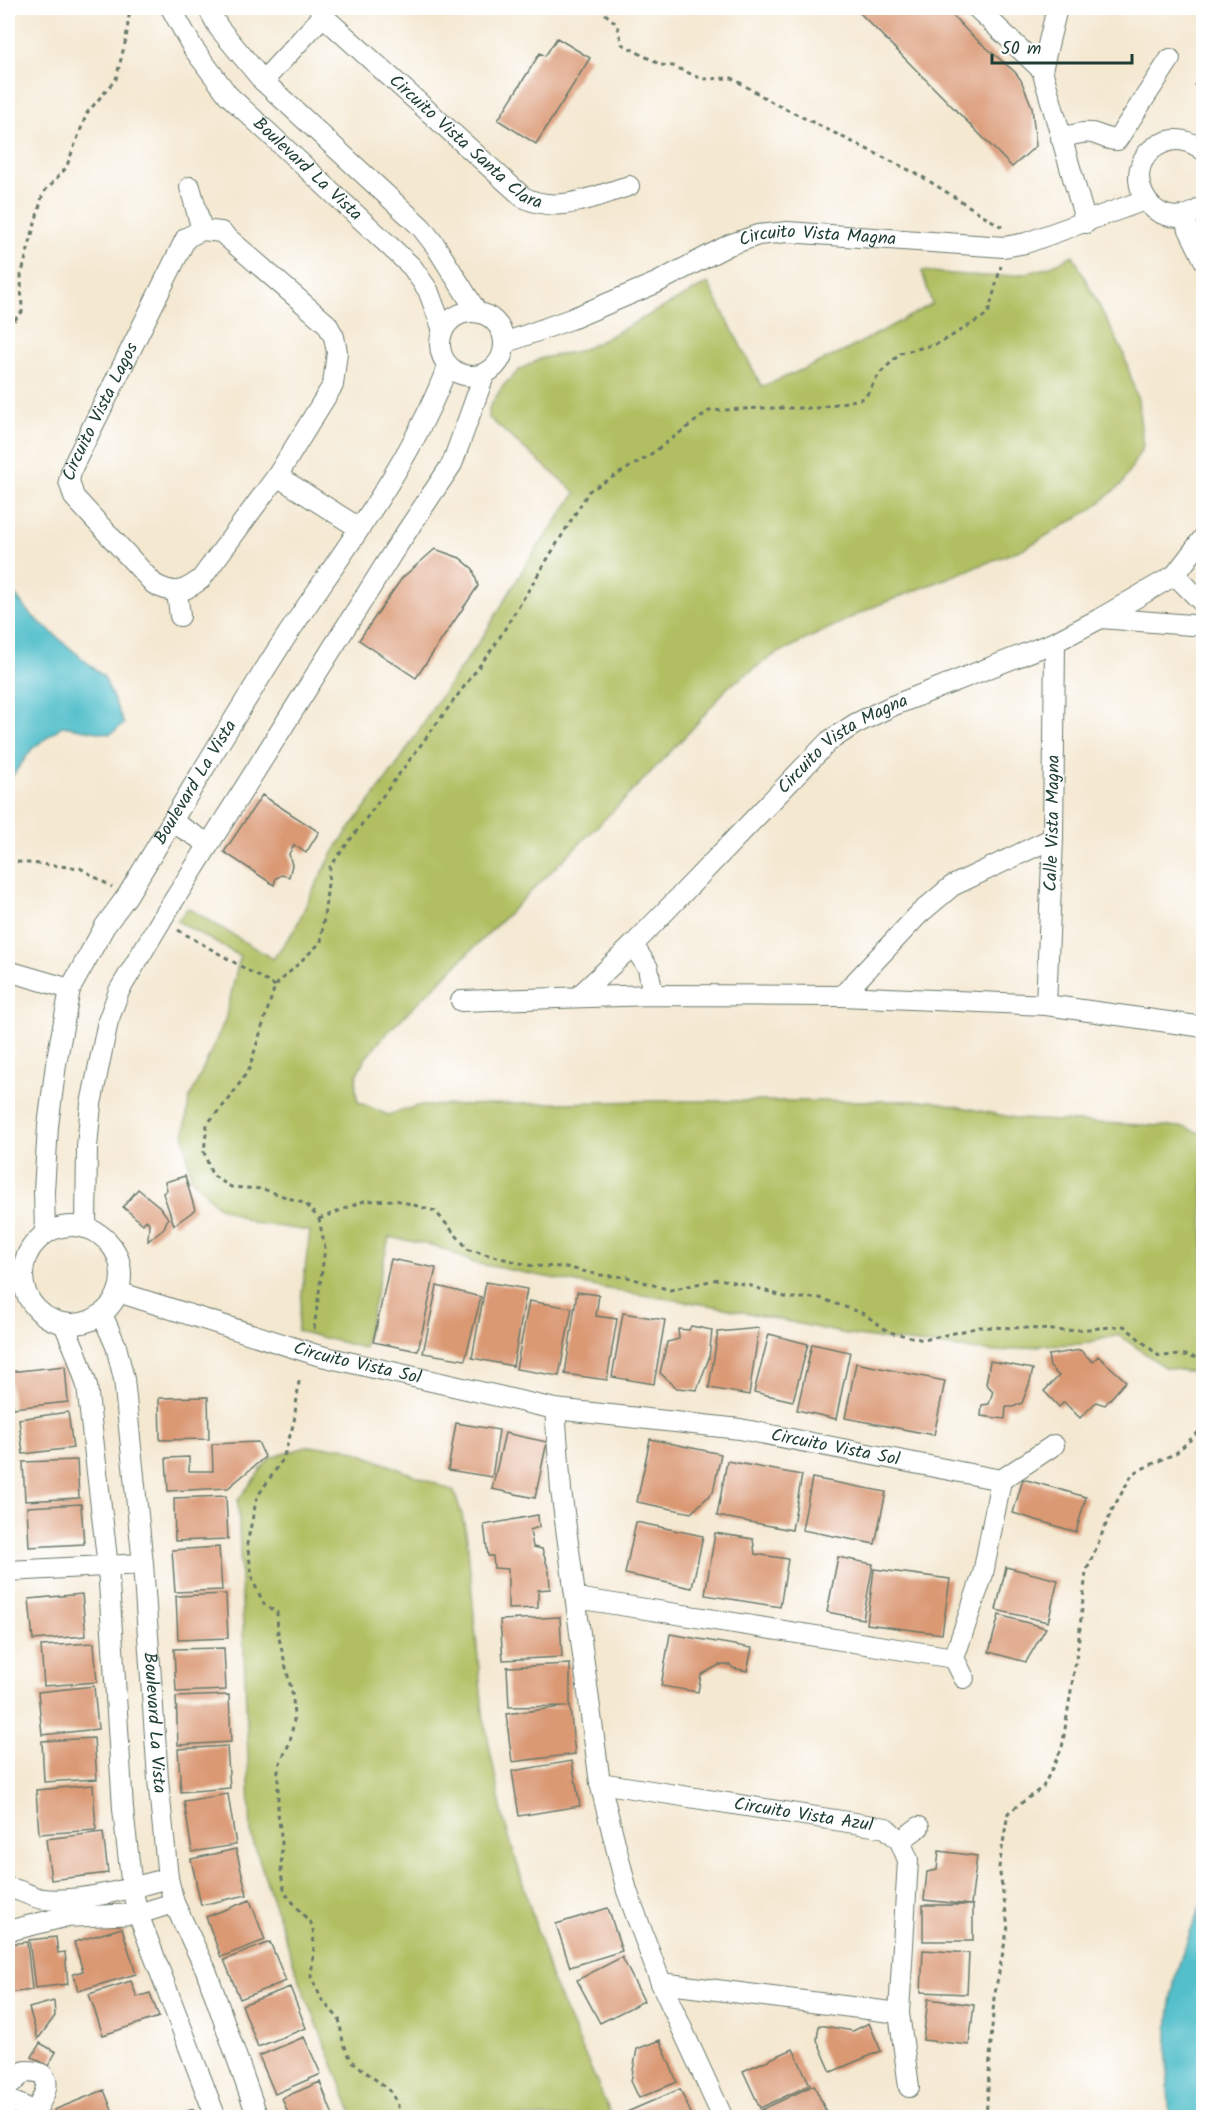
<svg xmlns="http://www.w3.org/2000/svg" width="1211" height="2125" viewBox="0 0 1211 2125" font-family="Kalam,sans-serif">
  <rect width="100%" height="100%" fill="#fff"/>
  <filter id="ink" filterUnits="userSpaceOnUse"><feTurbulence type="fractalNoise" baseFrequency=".0167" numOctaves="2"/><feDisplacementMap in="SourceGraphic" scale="12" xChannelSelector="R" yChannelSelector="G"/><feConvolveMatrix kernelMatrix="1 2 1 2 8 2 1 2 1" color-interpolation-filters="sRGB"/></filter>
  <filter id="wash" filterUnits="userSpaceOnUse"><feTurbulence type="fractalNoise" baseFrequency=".008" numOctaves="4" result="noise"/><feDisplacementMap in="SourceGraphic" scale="24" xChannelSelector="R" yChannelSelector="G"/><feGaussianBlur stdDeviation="1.35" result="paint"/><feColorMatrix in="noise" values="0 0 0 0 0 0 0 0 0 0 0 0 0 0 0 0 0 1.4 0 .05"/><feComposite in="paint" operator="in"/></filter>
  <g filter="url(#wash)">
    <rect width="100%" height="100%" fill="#f4e8d1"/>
    <path fill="#b1bf62" stroke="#687e4b" stroke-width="1.5" d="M1073 255 1123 352 1138 400 1143 447 1122 484 1091 510 1025 548 873 607 774 655 728 687 693 728 624 800 386 1034C367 1056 349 1071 358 1102L388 1115 417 1106 645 1101H931L1020 1119 1183 1127 1203 1134V1371H1186L1164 1367 1119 1335 1082 1344 1044 1345 995 1352 856 1336 715 1306 623 1292 474 1263 436 1246 389 1237 364 1348 297 1331 310 1231 254 1223 217 1206 191 1178 184 1137 189 1100 225 1020 240 956 177 921 188 908 273 959 295 929 312 892 337 846 397 765 436 703 484 635 528 561 576 493 489 418V408L503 386 519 370 542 358 578 351 599 342 708 283 762 387 845 351 932 304 922 271C963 275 1008 282 1048 267 1057 264 1065 259 1073 255Z
      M306 1447H344L454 1491 462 1515 467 1538 483 1713 503 1817 552 1980 612 2117H354L298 1976 251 1835 238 1500 270 1458Z"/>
    <path fill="#52bfcb" stroke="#387e80" stroke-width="1.5" d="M8 586 29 613 104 677 124 724 110 734 62 726 32 749 11 778H8Z
      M1203 1900V2117H1170C1166 2070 1165 2021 1176 1974 1183 1949 1194 1924 1203 1900Z"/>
    <g id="blocks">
      <path fill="#da9873" d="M855 8H946L968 32 1015 72 1021 80 1032 107 1036 146 1012 167Z
        M557 38 590 58 536 144 498 120 540 53 545 56Z
        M1203 70V90L1195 85Z
        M435 549 460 558 473 569 478 586 416 678 359 640 402 578Z
        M262 795 319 832 306 853 294 845 289 854 292 865 289 877 282 875 276 878 274 885 224 852Z
        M185 1176 195 1210 174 1225 163 1193 167 1190 165 1182Z
        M138 1189 160 1207 168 1218 164 1228 148 1241 149 1223 146 1220 143 1224 123 1207Z
        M391 1259 436 1268 418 1351 373 1342Z
        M486 1282 527 1289 513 1366 472 1358Z
        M437 1286 481 1297 465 1360 423 1353Z
        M577 1292 599 1295 596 1316 617 1319 607 1380 565 1374Z
        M529 1301 572 1308 559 1376 516 1369Z
        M623 1313 665 1320 654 1384 612 1377Z
        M691 1326 712 1330 709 1358 697 1390 677 1388 660 1373 667 1342 679 1339 678 1329 689 1330Z
        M759 1328 749 1395 709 1388 718 1332Z
        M769 1334 808 1344 793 1401 754 1392Z
        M812 1344 850 1352 836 1419 797 1410Z
        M1080 1350 1093 1362 1098 1356 1126 1381 1105 1405 1096 1402 1080 1418 1064 1402 1059 1407 1044 1391 1059 1376 1050 1367 1048 1355Z
        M990 1361 1033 1369 1030 1382 1022 1403 1013 1407H1006L1005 1419 981 1416 982 1405 989 1404 993 1391 986 1384Z
        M856 1363 945 1381 934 1435 845 1418Z
        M65 1366 68 1402 13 1408 9 1372Z
        M208 1397 209 1439 160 1440 159 1398Z
        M68 1412 73 1448 23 1454 19 1419Z
        M456 1423 499 1430 492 1477 448 1470Z
        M505 1433 547 1442 535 1498 492 1489Z
        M650 1439 721 1454 713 1492 691 1513 637 1502Z
        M258 1442 265 1457 228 1488 168 1491 166 1458 189 1457V1471H213L212 1444Z
        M77 1460 79 1498 25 1501 23 1462Z
        M727 1461 802 1475 792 1530 717 1516Z
        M812 1478 886 1492 875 1544 802 1530Z
        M1023 1479 1086 1497 1076 1532 1013 1513Z
        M226 1496 228 1539 175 1541 174 1498Z
        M81 1504 84 1544 29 1547 27 1507Z
        M538 1515 539 1527 530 1530 533 1547 542 1549 549 1571 550 1589 538 1590V1608L508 1609V1569L494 1568 493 1556H488L484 1525Z
        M636 1522 703 1536 692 1588 625 1574Z
        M715 1533 753 1539 755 1554 788 1559 780 1607 705 1595Z
        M219 1547 222 1590 175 1592 172 1550Z
        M838 1557 873 1564 863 1619 827 1612Z
        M1006 1567 1058 1580 1048 1622 996 1610Z
        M874 1569 950 1579 942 1634 867 1624Z
        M82 1594 86 1636 33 1640 29 1599Z
        M226 1594 228 1638 178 1640 176 1596Z
        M999 1615 1046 1628 1026 1662 989 1652Z
        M560 1617 562 1657 503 1660 500 1620Z
        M670 1634 752 1648 747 1671 733 1668 730 1665H719L701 1675 698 1692 661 1686Z
        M94 1643 97 1682 44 1686 41 1646Z
        M224 1648 226 1690 176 1692 174 1649Z
        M570 1664V1706L575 1754 512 1762 506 1714 570 1706 509 1707 507 1667Z
        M94 1686 98 1729 42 1735 38 1692Z
        M229 1695 231 1742 178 1745 176 1697Z
        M94 1738 97 1779 44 1782 42 1741Z
        M227 1746 230 1788 181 1792 178 1749Z
        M572 1761 580 1806 519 1816 512 1771Z
        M93 1785 96 1830 39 1834 36 1790Z
        M228 1794 236 1845 192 1852 184 1801Z
        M103 1832 108 1873 51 1880 46 1839Z
        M236 1849 247 1895 201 1905 191 1859Z
        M939 1851 977 1856 971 1905H973V1941H923V1905H971L924 1900 927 1872 937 1870Z
        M250 1900 265 1940 221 1957 206 1917Z
        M608 1908 622 1951 570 1967 556 1924Z
        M122 1928 136 1974 78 1991 73 1974 83 1971 74 1942Z
        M56 1937 58 1953 65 1952 68 1984 35 1988 29 1940Z
        M27 1942 32 1990 8 1993V1944Z
        M270 1942 286 1981 240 1999 224 1960Z
        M923 1950 969 1953 967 1994 921 1992Z
        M622 1957 644 2001 600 2023 577 1980Z
        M131 1981 137 1997 150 1993 159 2017 103 2035 89 1994Z
        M290 1987 306 2028 258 2047 242 2005Z
        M928 1999 974 2005 969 2045 923 2040Z
        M54 2001 55 2016 38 2039 29 2008Z
        M869 2023 881 2051 831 2072 817 2040 819 2025 853 2031Z
        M304 2037 321 2074 275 2094 259 2056Z
        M660 2040 677 2082 639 2098 631 2081 637 2049Z
        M40 2043 56 2052 48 2066 32 2057Z
        M793 2049 810 2085 760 2108 743 2071Z
        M320 2082 334 2118H290L282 2098Z
        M814 2085 829 2118H760L757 2112Z
        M680 2089 693 2118H629L627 2112Z
        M104 2090 115 2118H57L54 2110Z
        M193 2109 196 2118H171V2117Z"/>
    </g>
  </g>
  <g filter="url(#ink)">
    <use href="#blocks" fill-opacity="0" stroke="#6a796b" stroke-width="1.5"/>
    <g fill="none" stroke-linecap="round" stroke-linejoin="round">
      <defs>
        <g id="street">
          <path id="s1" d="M171 8 193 48 228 95 412 267 428 290 443 330"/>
          <path d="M208 8 219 28 263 81 421 227 435 245 477 312"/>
          <path id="s2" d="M319 8 323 16 523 197C558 215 594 196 629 186"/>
          <path d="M977 8 1042 70"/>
          <path d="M1057 8 1042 70 1086 223"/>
          <path d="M263 81 323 16"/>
          <path d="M1061 138C1071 136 1081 131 1092 133 1101 135 1107 140 1117 140L1170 59"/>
          <path d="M1204 151C1194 143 1181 138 1169 141 1109 157 1149 247 1204 206"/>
          <path id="s3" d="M190 187 202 230 221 232 327 324 334 337 337 352 333 385 277 476 201 579C183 593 174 595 154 584L74 497 69 481 72 468 186 238 202 230"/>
          <path d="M1183 217 1204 260"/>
          <circle cx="472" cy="344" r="32"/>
          <path id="s4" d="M504 343 571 319 656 283 729 245 758 235 787 232 1004 247 1026 243 1145 200"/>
          <path d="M277 476 359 528"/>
          <path d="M1175 575 1204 604"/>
          <path d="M177 592 180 616"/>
          <path d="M1101 618 1204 626"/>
          <path d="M172 822 209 844"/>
          <path d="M633 945 648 968 653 995"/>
          <path d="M8 971 70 989"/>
          <path d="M842 996 919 914 952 886 1053 838"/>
          <path id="s5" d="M578 997 633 945 829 741 855 724 892 706 1055 642 1101 618 1175 575 1204 537"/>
          <path d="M461 1001 653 995 842 996 1046 1005 1204 1027"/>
          <path id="s6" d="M1046 1005 1053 838 1055 642"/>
          <circle cx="72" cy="1275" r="49"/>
          <path d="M86 1228 87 1147 91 1104 108 1021 119 991 162 919 393 552 452 464 485 373"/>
          <path id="s7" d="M45 1234 44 1191 48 1126 56 1064 70 989 105 926 127 896C176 815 225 732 276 652 336 559 409 470 448 365"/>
          <path id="s8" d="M118 1292 317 1355 555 1409 740 1429 1001 1480"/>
          <path id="s9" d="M102 1314 116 1346 124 1379 143 1564 158 1779 168 1878 174 1903 206 1970 258 2118"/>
          <path d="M64 1324 77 1355 87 1386 108 1567 123 1809 132 1888 138 1914 216 2118"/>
          <path d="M555 1409 561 1490 600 1783 627 1891 661 1983 723 2118"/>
          <path d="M1001 1480 1054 1445"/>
          <path d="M8 1571 143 1564"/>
          <path d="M576 1598 954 1658"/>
          <path d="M954 1658 983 1574 1001 1480"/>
          <path d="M954 1658 964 1678"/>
          <path id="s10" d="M600 1783 886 1828 900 1841 908 1860 899 2013 909 2087"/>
          <path d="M900 1841 919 1827"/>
          <path d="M8 1888C20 1889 31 1897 43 1899 78 1903 133 1888 168 1878"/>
          <path d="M8 1931 64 1917 138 1914 174 1903"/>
          <path d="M661 1983 899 2013"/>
          <path d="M8 2087 25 2071C61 2071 43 2096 34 2115"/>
          <path d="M8 2100 23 2106 35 2118"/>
        </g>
      </defs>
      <use href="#street" stroke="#6a796b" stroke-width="22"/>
      <path stroke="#6a796b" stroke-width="3" stroke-dasharray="4.5 4.5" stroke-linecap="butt" d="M598 8 617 24 622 44 661 65 673 66 702 79 732 78 772 102 921 176 1002 227
        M8 327 22 312 21 276 43 193 66 168 87 113 116 79 126 39 130 8
        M8 861 80 868 112 887
        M178 930 275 986
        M319 1219 364 1201 396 1200 435 1211 469 1250 532 1266 566 1267 599 1275 627 1277 670 1290 719 1279 748 1285 788 1298H820L864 1314 889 1332 924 1340 980 1327 1027 1328 1065 1331 1124 1326 1159 1356 1185 1355 1204 1359
        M314 1329 325 1248 319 1219 306 1204 263 1189 231 1187 212 1175 204 1152 207 1124 230 1098 249 1069 275 986 321 942 330 867 495 645 589 491 647 457 709 411 759 408H817L865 398 879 374 901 353 940 343 988 314 1001 266
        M299 1381 294 1422 283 1459 257 1497 247 1544 253 1581 264 1604 277 1612 278 1634 293 1697 294 1720 290 1742 278 1767V1813L282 1843 281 1874 285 1893 313 1926 314 1946 311 1977 322 2000 339 2019 343 2042 351 2060 391 2092 398 2105V2118
        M986 2118 994 1998 1008 1926 999 1867 1008 1813 1043 1787 1062 1748 1078 1646 1086 1572 1112 1510 1133 1473 1176 1453 1204 1427"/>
      <use href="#street" stroke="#fff" stroke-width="20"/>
    </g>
  </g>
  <g text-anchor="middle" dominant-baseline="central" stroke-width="5" stroke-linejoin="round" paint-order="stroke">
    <g font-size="18" fill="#1f3d34" stroke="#fff">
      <text stroke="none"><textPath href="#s2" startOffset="200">Circuito Vista Santa Clara</textPath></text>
      <text stroke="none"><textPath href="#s1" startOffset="213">Boulevard La Vista</textPath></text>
      <text stroke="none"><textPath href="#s4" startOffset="336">Circuito Vista Magna</textPath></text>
      <text stroke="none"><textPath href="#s3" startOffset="765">Circuito Vista Lagos</textPath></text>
      <text stroke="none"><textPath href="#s5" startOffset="368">Circuito Vista Magna</textPath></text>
      <text stroke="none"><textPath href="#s7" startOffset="489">Boulevard La Vista</textPath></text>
      <text stroke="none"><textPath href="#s6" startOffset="182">Calle Vista Magna</textPath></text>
      <text stroke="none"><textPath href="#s8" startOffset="250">Circuito Vista Sol</textPath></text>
      <text stroke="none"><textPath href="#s8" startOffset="736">Circuito Vista Sol</textPath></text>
      <text stroke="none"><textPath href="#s9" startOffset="414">Boulevard La Vista</textPath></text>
      <text stroke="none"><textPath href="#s10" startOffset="206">Circuito Vista Azul</textPath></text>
    </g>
  </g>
  <rect width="1211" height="2125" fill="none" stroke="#fff" stroke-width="30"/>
  <path d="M992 54v9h140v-9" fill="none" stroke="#1f3d34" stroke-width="3"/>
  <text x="1001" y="54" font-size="18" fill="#1f3d34" stroke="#ffffff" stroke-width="4.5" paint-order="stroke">50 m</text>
</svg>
